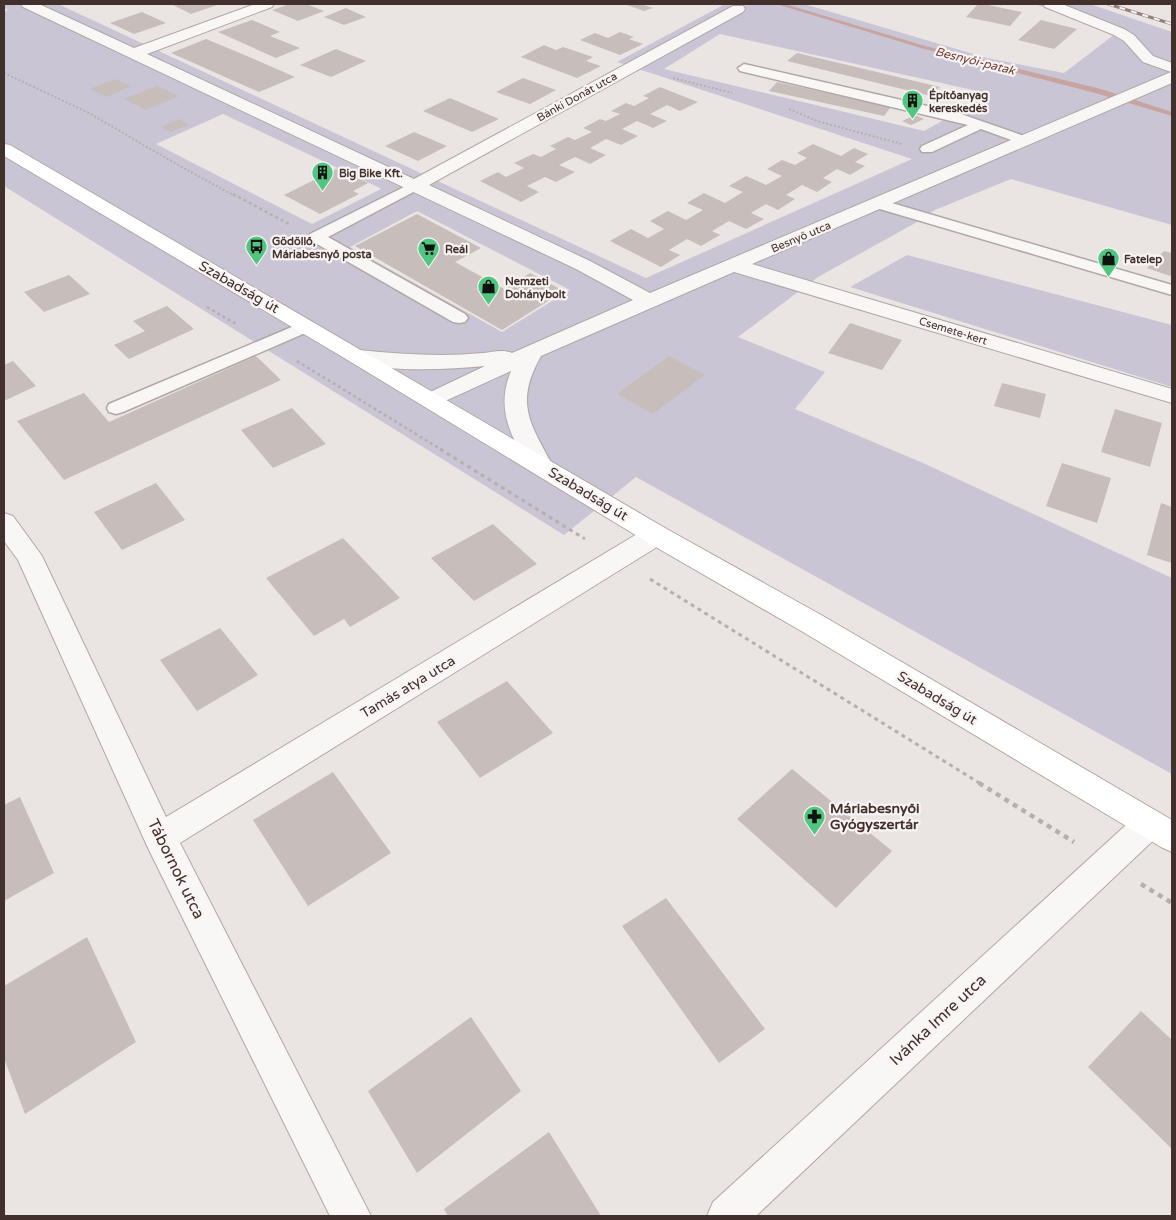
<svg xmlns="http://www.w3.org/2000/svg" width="1176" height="1220" viewBox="0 0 1176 1220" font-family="'Varela Round',sans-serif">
  <rect width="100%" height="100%" fill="#eae5e3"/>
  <path fill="#c9c5d4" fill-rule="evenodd" d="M4 4H58L646 278 912 159 617 62 725 4H804L987 58 1064 73 1115 34 1035 4H1090L1172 32V225L1011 179 935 210 917 222 818 277 738 337 825 372 795 409 923 463 1172 578V774L636 477 564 535 4 186V12L8 10 4 8ZM720 34 991 94 924 131 664 69ZM223 114 380 188 381 189 312 224 156 144ZM417 211 570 290 502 332 350 247Z
    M907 255 1172 325V387L850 287Z"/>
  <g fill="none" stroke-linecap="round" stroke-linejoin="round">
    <path fill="#c8a4a1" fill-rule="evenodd" d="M776 4H785L925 46 1101 89 1172 112V116L1095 93 921 48Z"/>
  </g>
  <path fill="#c7bdbb" d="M171 4H220L191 14Z
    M290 4H306L324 11 298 21 272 10Z
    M624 4H641L653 8 644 11Z
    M978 4H983L1022 12 1010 26 966 17Z
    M346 8 366 17 344 25 324 17Z
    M142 12 166 23 134 34 110 23Z
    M252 20 280 32 270 36 300 48 276 58 218 32Z
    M1041 20 1077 29 1054 49 1018 40Z
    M620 32 634 37 629 39 643 44 620 55 580 40 595 33 608 38Z
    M206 39 254 59 295 77 259 92 171 53Z
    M544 45 556 50 563 47 593 57 586 61 601 66 577 78 521 57Z
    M336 49 366 61 331 77 300 65Z
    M797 53 940 87 931 96 787 61Z
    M523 78 556 90 530 104 496 92Z
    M115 79 131 86 107 97 90 89Z
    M777 82 891 107 884 116 769 91Z
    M157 86 179 96 146 110 124 99Z
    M660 87 698 102 680 111 667 105 650 114 667 121 653 128 637 121 622 129 638 136 621 145 606 139 590 148 606 155 590 164 575 157 559 165 575 172 556 182 545 177 527 186 539 192 521 202 480 181 498 172 506 177 524 168 514 163 533 154 541 157 556 149 550 146 568 137 575 140 592 132 583 128 600 119 606 121 620 114 611 111 626 103 634 106 649 98 643 96Z
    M450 98 499 119 472 132 423 111Z
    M915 115 924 119 911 125 902 121Z
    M179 119 189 125 170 132 161 127Z
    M414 132 447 146 418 161 385 146Z
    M813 144 841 156 854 148 868 154 855 162 865 166 850 175 837 169 823 178 832 182 817 192 802 185 786 195 795 199 778 210 766 204 751 213 764 219 746 229 729 221 712 231 720 235 701 246 687 239 669 250 680 255 661 267 610 241 631 229 648 238 664 229 650 221 668 211 686 220 703 210 687 203 704 193 725 203 743 192 729 186 746 176 766 185 782 176 767 169 782 160 795 165 807 158 797 153Z
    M338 168 368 183 353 191 359 194 320 214 284 195Z
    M417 214 481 248 455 262 504 289 530 273 564 291 502 330 355 246Z
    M1164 251 1172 253V274L1170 276 1147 268Z
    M69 275 90 294 44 312 24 292Z
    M167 306 194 329 129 359 114 345 145 331 133 321Z
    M850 323 902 340 882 370 828 353Z
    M256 356 281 380 64 480 17 421 84 393 109 422Z
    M669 356 705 375 653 414 617 394Z
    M13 361 36 386 4 401V365Z
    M1002 383 1046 394 1040 418 994 406Z
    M292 408 326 444 273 468 241 430Z
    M1115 409 1162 423 1150 467 1101 452Z
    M1062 463 1111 478 1097 523 1046 506Z
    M156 483 185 520 122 550 94 512Z
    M1161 503 1172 507V563L1147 555Z
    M493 524 537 564 474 601 431 558Z
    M343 538 400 598 350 627 344 619 314 636 266 578Z
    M220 628 258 675 197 711 160 660Z
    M507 681 553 733 480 778 437 722Z
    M792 769 892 851 836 908 737 819Z
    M333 772 391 853 308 906 253 820Z
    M20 797 54 873 4 901V805Z
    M666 898 765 1029 719 1063 622 926Z
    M87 937 136 1042 25 1114 4 1058V986Z
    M1141 1011 1172 1040V1149L1088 1067Z
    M471 1017 521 1091 417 1173 368 1091Z
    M549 1132 601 1216H448L444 1209Z"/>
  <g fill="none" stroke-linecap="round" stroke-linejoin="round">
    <defs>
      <path id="lane" d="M744 64 958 113 1030 138 1032 141 1025 145 981 129 932 152H922L920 149 922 146 968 125 740 71 738 68Z
        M416 181 421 182 423 185 421 188 328 237 465 314 468 318 465 322 459 323 453 322 310 240 308 237 310 234Z
        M878 199 1172 285V295L873 207 870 204 873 201Z
        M306 321 312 322 315 326 312 330 123 412 116 414 109 412 107 408 109 404Z"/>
      <path id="street" d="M21 4H39L134 48 255 4H274L272 7 147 54 414 179 733 6H743L745 9 743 12 429 185 590 261 650 293 1171 72 1143 62 1124 41 1114 35 1045 7 1043 4H1062L1124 29 1134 35 1153 56 1172 63V83L752 264 1172 389V403L734 272 541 356C515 402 529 422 552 464L549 470 540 472 531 470C511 437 495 409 511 371L432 407 424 405 421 400 424 395 485 366C443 370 392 372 351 362L348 357 351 352 359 350C400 354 441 357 483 353 493 352 503 349 512 353L633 300 576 269 23 7Z
        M4 513 13 516 42 556 166 817 647 528 656 526 665 528 669 535 665 542 180 843 371 1216H330L148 848 18 560 4 541Z
        M1149 810 1160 814 1165 824 1160 834 756 1216H707L713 1202 1138 814Z"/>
      <path id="primary" d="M4 144 10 145 665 528 823 616 1172 820V852L1161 847 803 632 647 542 351 362 4 156Z"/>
    </defs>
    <use href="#lane" stroke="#b1a7a5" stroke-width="3"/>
    <use href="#street" stroke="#b1a7a5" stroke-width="2"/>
    <use href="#primary" stroke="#b5a6a3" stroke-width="2"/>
    <path stroke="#b7afad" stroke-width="2" stroke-dasharray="2 2" stroke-linecap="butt" d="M4 73 89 113 178 165 235 196
      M673 78 732 93
      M789 109 820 122 902 144"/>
    <path stroke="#b7afad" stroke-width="2.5" stroke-dasharray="3 3" stroke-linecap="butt" d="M233 194 289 224
      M207 307 236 324
      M297 361 442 450"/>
    <path stroke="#b7afad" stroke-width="3" stroke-dasharray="4 4" stroke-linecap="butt" d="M440 449 585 539
      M650 579 981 784"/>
    <path stroke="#b7afad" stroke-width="4.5" stroke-dasharray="5 5" stroke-linecap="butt" d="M979 783 1074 842
      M1141 884 1172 903"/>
    <use href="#lane" fill="#f9f7f6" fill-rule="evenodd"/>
    <use href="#street" fill="#f9f7f6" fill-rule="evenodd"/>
    <use href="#primary" fill="#fff" fill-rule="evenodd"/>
    <defs>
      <path id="rail" d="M1108 4 1172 24"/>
    </defs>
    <use href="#rail" stroke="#93817e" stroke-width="3"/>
    <use href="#rail" stroke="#f8f4f3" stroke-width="2" stroke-dasharray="6" stroke-linecap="butt"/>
  </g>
  <defs>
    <symbol id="building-pin" viewBox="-11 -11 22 30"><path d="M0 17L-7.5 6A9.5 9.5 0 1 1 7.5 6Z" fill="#51c681" stroke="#f8f4f3"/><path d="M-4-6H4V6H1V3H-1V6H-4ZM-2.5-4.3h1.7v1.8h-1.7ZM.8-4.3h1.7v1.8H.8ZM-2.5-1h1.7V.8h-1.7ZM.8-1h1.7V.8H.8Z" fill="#111"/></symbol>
    <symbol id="bus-pin" viewBox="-11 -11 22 30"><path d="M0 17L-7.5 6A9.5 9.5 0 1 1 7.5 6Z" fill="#51c681" stroke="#f8f4f3"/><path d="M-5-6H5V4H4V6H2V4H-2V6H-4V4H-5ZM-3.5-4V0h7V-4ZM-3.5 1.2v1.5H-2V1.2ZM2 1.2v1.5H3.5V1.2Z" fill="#111"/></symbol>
    <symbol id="supermarket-pin" viewBox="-11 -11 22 30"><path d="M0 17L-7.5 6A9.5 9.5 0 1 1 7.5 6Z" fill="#51c681" stroke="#f8f4f3"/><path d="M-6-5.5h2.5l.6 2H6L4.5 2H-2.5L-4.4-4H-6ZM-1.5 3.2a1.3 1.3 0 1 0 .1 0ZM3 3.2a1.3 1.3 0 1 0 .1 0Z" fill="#111"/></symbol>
    <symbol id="shop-pin" viewBox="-11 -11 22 30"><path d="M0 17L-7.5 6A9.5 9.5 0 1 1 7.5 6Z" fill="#51c681" stroke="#f8f4f3"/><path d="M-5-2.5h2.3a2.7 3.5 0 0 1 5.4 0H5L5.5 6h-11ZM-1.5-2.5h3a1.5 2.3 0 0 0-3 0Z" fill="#111"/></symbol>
    <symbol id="pharmacy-pin" viewBox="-11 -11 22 30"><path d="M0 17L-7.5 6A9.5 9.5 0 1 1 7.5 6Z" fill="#51c681" stroke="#f8f4f3"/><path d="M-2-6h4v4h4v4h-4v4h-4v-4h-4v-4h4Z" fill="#111"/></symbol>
  </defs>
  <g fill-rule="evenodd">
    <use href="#building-pin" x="900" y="88" width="25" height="34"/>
    <use href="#building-pin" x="310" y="160" width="25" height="34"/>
    <use href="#bus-pin" x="244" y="234" width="25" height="34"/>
    <use href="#supermarket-pin" x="416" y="236" width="25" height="34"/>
    <use href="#shop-pin" x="1096" y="246" width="25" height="34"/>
    <use href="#shop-pin" x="476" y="274" width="25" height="34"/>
    <use href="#pharmacy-pin" x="802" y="804" width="25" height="34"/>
  </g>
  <g text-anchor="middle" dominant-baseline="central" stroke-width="4.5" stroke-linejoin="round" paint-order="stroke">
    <g font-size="11" font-weight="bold" fill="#42302c" stroke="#f8f4f3" text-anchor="start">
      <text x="929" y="95">Építőanyag<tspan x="929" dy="13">kereskedés</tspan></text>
      <text x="339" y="173">Big Bike Kft.</text>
      <text x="272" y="241">Gödöllő,<tspan x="272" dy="13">Máriabesnyő posta</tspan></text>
      <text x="445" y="249">Reál</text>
      <text x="1124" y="259">Fatelep</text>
      <text x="505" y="281">Nemzeti<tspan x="505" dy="13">Dohánybolt</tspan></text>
    </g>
    <g font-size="11" fill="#42302c" stroke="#f8f4f3">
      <text transform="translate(577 97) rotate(-29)">Bánki Donát utca</text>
      <text transform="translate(801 237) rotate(-23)">Besnyő utca</text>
      <text transform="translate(953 331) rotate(17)">Csemete-kert</text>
    </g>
    <g font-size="12" font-style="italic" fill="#733f38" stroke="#f8f4f3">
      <text transform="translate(975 61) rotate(14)">Besnyői-patak</text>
    </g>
    <g font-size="14" fill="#42302c" stroke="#f8f4f3">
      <text transform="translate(239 287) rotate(30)">Szabadság út</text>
      <text transform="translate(588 494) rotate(31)">Szabadság út</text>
      <text transform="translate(408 687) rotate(-31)">Tamás atya utca</text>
      <text transform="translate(937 698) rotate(31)">Szabadság út</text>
    </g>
    <g font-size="14" font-weight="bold" fill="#42302c" stroke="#f8f4f3" text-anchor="start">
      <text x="830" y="808">Máriabesnyői<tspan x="830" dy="16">Gyógyszertár</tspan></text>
    </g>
    <g font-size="16" fill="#42302c" stroke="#f8f4f3">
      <text transform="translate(176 869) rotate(64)">Tábornok utca</text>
      <text transform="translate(938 1020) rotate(-43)">Ivánka Imre utca</text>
    </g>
  </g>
  <rect width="1176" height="1220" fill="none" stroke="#42302c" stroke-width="10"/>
</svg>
